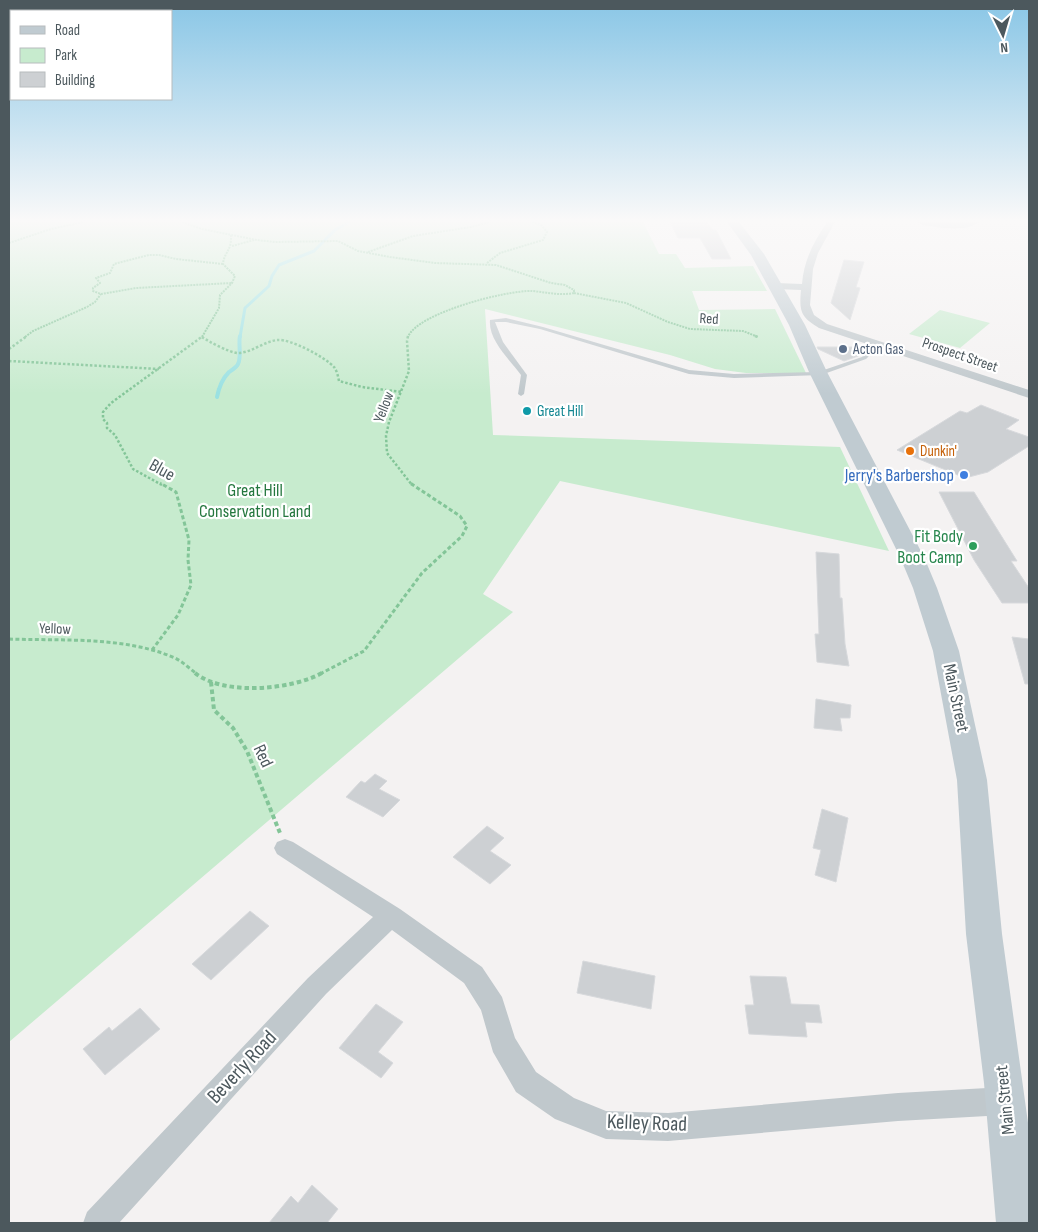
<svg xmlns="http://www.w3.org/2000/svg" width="1038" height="1232" viewBox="0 0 1038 1232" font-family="'Sofia Sans Condensed',sans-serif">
  <rect width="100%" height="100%" fill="#f4f2f2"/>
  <path fill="#c7ebce" d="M9 222H643L659 254H676L685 268 753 266 767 291H692L699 310 775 309 806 373H746L715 369 670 355 485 309 493 435 840 447 889 551 560 481 483 594 513 612 9 1042Z
    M940 310 990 323 960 348 909 334Z"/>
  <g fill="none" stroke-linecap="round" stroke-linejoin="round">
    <path stroke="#9ae1e2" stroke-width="3" d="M240 337 245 308 269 286 272 276 279 265 314 251 335 230 349 222"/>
    <path stroke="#9ae1e2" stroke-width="4" d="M217 397C219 387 222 379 229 372 232 370 237 367 238 364 242 356 238 345 240 336"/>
  </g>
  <path fill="#cdd0d3" stroke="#d7d9dc" d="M670 222H706L713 230H716L731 259H712L700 238H678Z
    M844 260 864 262 856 287 860 288 850 320 831 303Z
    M817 347H856L861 355 844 361 818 349Z
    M981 405 1019 420 1006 429 1029 437V446L988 472 965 478 897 450 960 411 967 413Z
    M939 492H974L1017 561H1011L1029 588V603H1002L974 560Z
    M816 552 839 554 840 598H842L845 644 849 666 817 662 815 634H819Z
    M1012 637 1029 639V684H1025Z
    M816 699 851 705 850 718H840L842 731 814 728Z
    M375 774 387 781 379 789 400 800 383 817 346 797 361 781 365 783Z
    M822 809 848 818 836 882 815 875 821 850 813 848Z
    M487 826 504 838 490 851 511 865 490 884 453 857Z
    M250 911 269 926 211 980 192 964Z
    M583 961 655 976 651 1009 577 993Z
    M750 976 786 977 791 1004 819 1005 822 1023 805 1022 807 1037 749 1034 745 1005H754Z
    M376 1004 403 1022 378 1052 393 1063 381 1078 339 1048Z
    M140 1008 160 1029 105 1075 83 1049 109 1027 112 1031Z
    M312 1185 338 1209 327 1223H269L291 1196 298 1203Z"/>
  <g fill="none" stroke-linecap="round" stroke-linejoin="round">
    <path stroke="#83c598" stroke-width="2" stroke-dasharray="2 1" stroke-linecap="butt" d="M182 222 202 229 257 240 275 242 338 241 358 251 390 257 435 263 496 265 551 283 565 285 574 290V293C559 296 546 292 532 291 507 290 417 313 408 337
      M9 243 51 229 83 222
      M232 246 254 240
      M368 252 413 236 471 227 490 222
      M487 263 500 253 543 240 547 232 541 225 532 222
      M223 264 176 259 159 255H149L114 264 110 273 96 278 100 283 93 288V291L101 294 136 288 232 283
      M574 293 626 303 668 322 690 329 743 331 758 337
      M25 337 33 331 87 307 95 302 101 294
      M202 337 219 308 220 295 232 283 235 276 223 264C224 252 232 251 231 235"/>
    <path stroke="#83c598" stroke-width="2.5" stroke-dasharray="2.5 2" stroke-linecap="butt" d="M408 336 407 341 409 371 389 422 386 436 387 453 412 485
      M755 336 758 337
      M202 337C209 342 229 352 237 353 252 353 264 341 278 340 291 339 325 357 334 367 337 371 338 376 339 381L362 387 402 392
      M9 349 27 336
      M9 361 159 369
      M162 485 133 469 115 435 107 428V423L103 419V412L111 403 203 336"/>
    <path stroke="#83c598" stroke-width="3" stroke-dasharray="4 2.5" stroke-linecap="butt" d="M9 639C64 641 124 636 175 658 183 662 190 669 197 674
      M152 650 178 615 191 585 188 560 189 540 176 492 160 483
      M320 674 364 651 422 573 462 536 467 526 460 516 410 483"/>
    <path stroke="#83c598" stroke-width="4" stroke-dasharray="4.5 3" stroke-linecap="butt" d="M195 673C224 696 291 690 322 673
      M211 682 214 710 233 728 247 751 280 833"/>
    <path fill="#c0c8cc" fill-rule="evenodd" d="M506 318 543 327 689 370 734 374 818 372 862 357 867 351 872 341 877 342 873 352 866 359 821 375 734 378 689 374 540 329 506 322H495L503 342 527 375 524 394 521 396 518 394 521 375C510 360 488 340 490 320Z"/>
    <path fill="#c0c8cc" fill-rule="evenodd" d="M827 222H835L818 253 813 269 810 305 814 315 827 324 1029 390V398L819 328C801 317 799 312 801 290L776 289 771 286 776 283 802 284C804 259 814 242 827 222Z
      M918 222H979C965 233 939 227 922 225Z
      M285 839 293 842 400 909 482 967 502 997 515 1038 536 1072 574 1098 606 1111 668 1113 898 1093 1005 1087 1015 1091 1019 1101 1015 1111 1005 1115 898 1121 668 1141 606 1139 555 1119 516 1092 493 1052 481 1010 464 983 392 930 326 994 119 1223H83L87 1212 308 978 373 917 277 854 274 848 277 842Z"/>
    <path fill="#c0cbd1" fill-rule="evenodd" d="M727 222H739L764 254 805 325 827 372 924 557 937 588 959 651 987 780 1002 934 1029 1130V1223H996L984 1083 966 934 957 780 933 651 913 588 900 557 809 372 789 325 751 255Z"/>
  </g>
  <linearGradient id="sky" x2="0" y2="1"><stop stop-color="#89c6e6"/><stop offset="0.56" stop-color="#faf9f9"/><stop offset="1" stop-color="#faf9f9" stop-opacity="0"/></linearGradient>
  <rect width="1038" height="394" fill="url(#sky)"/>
  <circle fill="#5c6f8a" stroke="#fff" stroke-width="2" cx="843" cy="349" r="5"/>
  <circle fill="#0f9aa8" stroke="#fff" stroke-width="2" cx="527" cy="411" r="5"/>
  <circle fill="#e8710a" stroke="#fff" stroke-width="2" cx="910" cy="451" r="5"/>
  <circle fill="#3f7fe0" stroke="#fff" stroke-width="2" cx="964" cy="475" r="5"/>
  <circle fill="#2e9e5b" stroke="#fff" stroke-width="2" cx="973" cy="546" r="5"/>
  <g text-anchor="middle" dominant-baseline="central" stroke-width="4.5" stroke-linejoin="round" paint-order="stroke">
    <g font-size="15" fill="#4c585d" stroke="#fff">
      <text transform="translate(709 319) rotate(3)">Red</text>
      <text transform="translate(960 355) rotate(19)">Prospect Street</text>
      <text transform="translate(384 407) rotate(-69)">Yellow</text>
      <text transform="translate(55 629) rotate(2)">Yellow</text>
    </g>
    <g font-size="15" fill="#4e5e75" stroke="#fff" text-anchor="start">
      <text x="853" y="349">Acton Gas</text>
    </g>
    <g font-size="15" fill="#0d838f" stroke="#fff" text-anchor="start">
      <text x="537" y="411">Great Hill</text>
    </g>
    <g font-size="15" fill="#c56008" stroke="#fff" text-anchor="start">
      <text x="920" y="451">Dunkin'</text>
    </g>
    <g font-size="18" fill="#4c585d" stroke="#fff">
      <text transform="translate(162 470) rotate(29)">Blue</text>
      <text transform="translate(956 698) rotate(78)">Main Street</text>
      <text transform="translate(263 756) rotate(65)">Red</text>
      <text transform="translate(1005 1100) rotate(-96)">Main Street</text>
    </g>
    <g font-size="18" fill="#366cbe" stroke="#fff" text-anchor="end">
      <text x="954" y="475">Jerry's Barbershop</text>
    </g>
    <g font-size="18" fill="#24773e" stroke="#fff">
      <text x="255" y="490">Great Hill<tspan x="255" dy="21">Conservation Land</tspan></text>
    </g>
    <g font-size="18" fill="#27864d" stroke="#fff" text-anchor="end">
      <text x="963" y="536">Fit Body<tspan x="963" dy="21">Boot Camp</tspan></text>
    </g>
    <g font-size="21" fill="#4c585d" stroke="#fff">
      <text transform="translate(242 1067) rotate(-47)">Beverly Road</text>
      <text transform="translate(647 1123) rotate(2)">Kelley Road</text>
    </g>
  </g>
  <rect width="1038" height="1232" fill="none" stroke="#4c585d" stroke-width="20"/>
  <rect x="10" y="10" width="162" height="90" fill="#ffffff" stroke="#b7bcbe"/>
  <rect x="20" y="26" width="25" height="8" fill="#c0cbd1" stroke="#b7bcbe"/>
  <text x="55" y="35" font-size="15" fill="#4c585d">Road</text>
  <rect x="20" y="48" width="25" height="15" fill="#c7ebce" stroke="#b7bcbe"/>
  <text x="55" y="60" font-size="15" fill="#4c585d">Park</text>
  <rect x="20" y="72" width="25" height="15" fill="#cdd0d3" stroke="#b7bcbe"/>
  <text x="55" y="85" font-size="15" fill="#4c585d">Building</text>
  <g transform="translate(1003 35) rotate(175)" stroke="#ffffff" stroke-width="4" paint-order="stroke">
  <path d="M0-4L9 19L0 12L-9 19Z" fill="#4c585d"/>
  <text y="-8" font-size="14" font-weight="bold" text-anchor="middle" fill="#4c585d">N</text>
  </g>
</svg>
